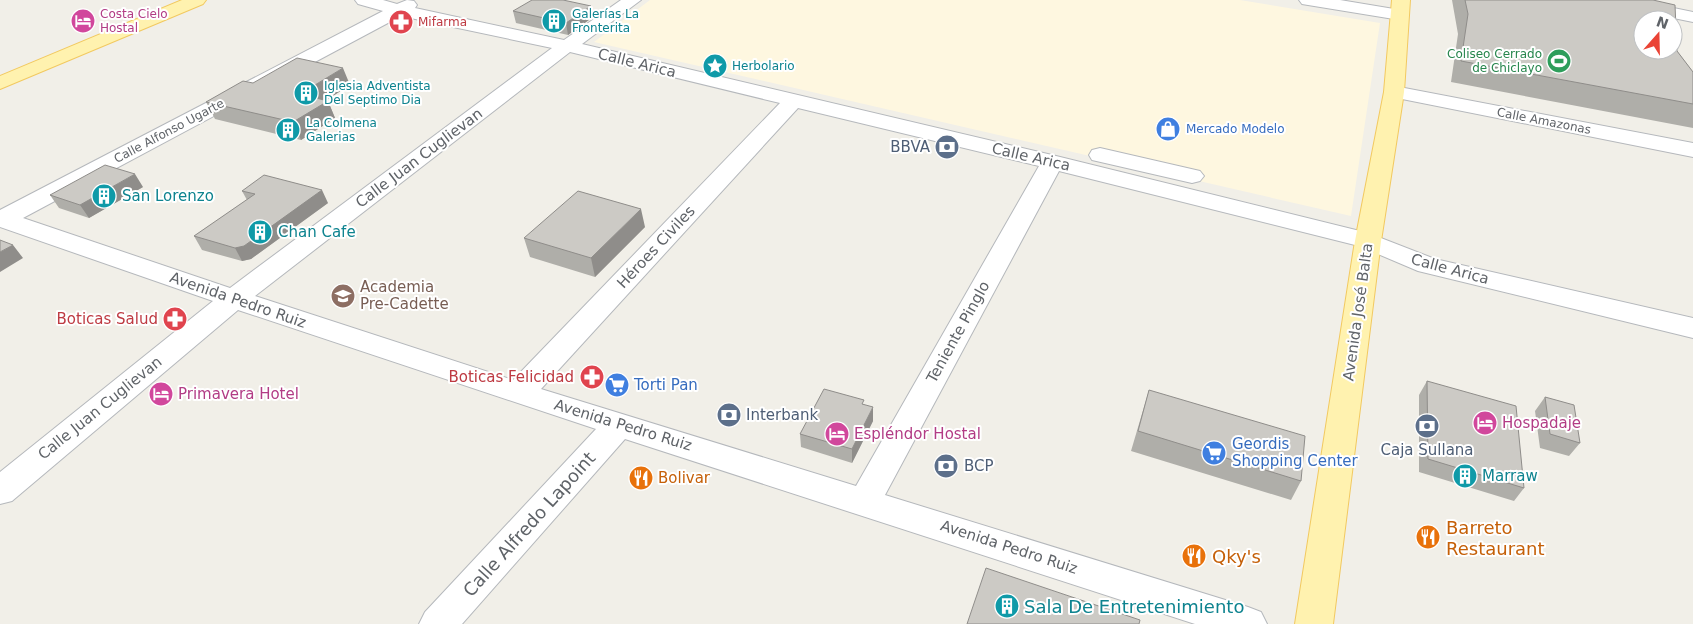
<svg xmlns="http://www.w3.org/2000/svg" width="1693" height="624" viewBox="0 0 1693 624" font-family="'DejaVu Sans',sans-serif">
  <rect width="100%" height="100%" fill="#f1efe8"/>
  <path fill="#fef7e0" d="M650 0H1240L1380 23 1351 216 594 42Z"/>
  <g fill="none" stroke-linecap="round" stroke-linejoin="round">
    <defs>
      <path id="minor" d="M355 0H383L397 4 407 0 414 1 417 5 415 8 564 40 621 0H641L582 44 1052 155 1368 233 1435 259 1693 318V338L1418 271 1359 246 1059 171 885 495 1248 607 1261 612 1267 624H1195L625 439 462 624H419L425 612 596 429 238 310 12 501 0 504V472L213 301 0 227V210L383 11 358 4ZM401 16 552 48 230 288 23 218ZM570 52 780 103 513 380 255 296ZM798 108 1039 166 856 486 541 389Z
        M1299 0H1340L1406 11 1409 15 1406 19 1400 20 1308 5 1302 4Z
        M1600 0H1635L1693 12V22L1609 5 1603 4Z
        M1394 86 1693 143V157L1387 96 1384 92 1387 88Z
        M1100 148 1200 171 1204 176 1200 181 1192 183 1092 160 1089 155 1092 150Z"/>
      <path id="major" d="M182 0H206L203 4 0 89V76Z
        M1392 0H1410L1404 92 1381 241 1333 624H1295L1355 241 1384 92Z"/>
    </defs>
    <use href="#minor" stroke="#b5b8bc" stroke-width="2"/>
    <use href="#major" stroke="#f2c960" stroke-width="2"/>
    <use href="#minor" fill="#fff" fill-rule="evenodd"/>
    <use href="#major" fill="#fff2af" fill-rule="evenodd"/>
  </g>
  <path fill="#afaea9" d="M1452 0H1653L1677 51 1693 72V128L1451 82 1458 34Z
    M513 11 593 17 568 35 516 23Z
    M253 83 350 85 326 100 328 101 335 118 301 140 215 119 206 102Z
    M143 187 89 218 59 208 50 195Z
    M242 191 328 203 251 259 242 261 202 250 194 236 247 200Z
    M645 227 595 277 530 257 524 238Z
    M1427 381 1524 488 1514 501 1419 472V395Z
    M1149 390 1301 481 1291 500 1131 451Z
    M1545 397 1580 443 1569 456 1540 448 1535 411Z
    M864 404 873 421 852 463 801 447 800 434Z"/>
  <path fill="#8f8d8a" d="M591 6 593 17 568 35 566 23Z
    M343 68 350 85 308 112 300 94Z
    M328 101 335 118 301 140 293 122Z
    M135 174 143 187 89 218 80 205Z
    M322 190 328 203 251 259 242 261 235 248Z
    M641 209 645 227 595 277 591 258Z
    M13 245 23 258 0 272V252Z
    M873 407V421L852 463V449Z"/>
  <path fill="#cccac5" stroke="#8f8d8a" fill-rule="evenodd" d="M532 0H563L591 6 566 23 513 11Z
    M1465 0H1653L1675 5 1677 51 1693 72V104L1461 61 1468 14ZM1643 20H1673V50H1643Z
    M297 58 343 68 300 94 328 101 293 122 206 102 243 81 253 83Z
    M105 165 135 174 80 205 50 195Z
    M264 175 322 190 244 246 235 248 194 236 255 194 242 191Z
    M578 191 641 209 591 258 524 238Z
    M0 240 13 245 0 252Z
    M1427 381 1516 406 1524 488 1428 459Z
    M824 389 864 400 862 404 873 407 852 449 800 434Z
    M1149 390 1305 436 1301 481 1138 431Z
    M1545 397 1574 405 1580 443 1550 434Z
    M986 568 1140 620 1139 624H967Z"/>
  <defs>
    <symbol id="hotel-disc" viewBox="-11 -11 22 22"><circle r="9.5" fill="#d1479c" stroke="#fff"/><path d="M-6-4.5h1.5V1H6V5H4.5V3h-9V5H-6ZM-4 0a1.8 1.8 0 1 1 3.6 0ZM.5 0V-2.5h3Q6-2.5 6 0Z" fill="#fff"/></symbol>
    <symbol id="building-disc" viewBox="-11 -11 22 22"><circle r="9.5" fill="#0f9aa8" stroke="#fff"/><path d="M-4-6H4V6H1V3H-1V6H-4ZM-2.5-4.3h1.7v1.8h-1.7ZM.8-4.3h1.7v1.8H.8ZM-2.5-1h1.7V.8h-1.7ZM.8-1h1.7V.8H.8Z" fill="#fff"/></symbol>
    <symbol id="pharmacy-disc" viewBox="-11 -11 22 22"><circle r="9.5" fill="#e0444e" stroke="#fff"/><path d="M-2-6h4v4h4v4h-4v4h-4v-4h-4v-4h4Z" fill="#fff"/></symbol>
    <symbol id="stadium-disc" viewBox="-11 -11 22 22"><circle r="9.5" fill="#2e9e5b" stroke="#fff"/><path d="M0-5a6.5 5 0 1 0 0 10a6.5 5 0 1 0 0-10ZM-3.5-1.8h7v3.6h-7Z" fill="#fff"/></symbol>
    <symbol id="sight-disc" viewBox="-11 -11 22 22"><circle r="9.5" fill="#0f9aa8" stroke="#fff"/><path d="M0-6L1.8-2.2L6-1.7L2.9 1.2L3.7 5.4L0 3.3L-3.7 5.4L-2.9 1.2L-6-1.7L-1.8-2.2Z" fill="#fff"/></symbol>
    <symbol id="shop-disc" viewBox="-11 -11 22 22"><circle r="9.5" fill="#3f7fe0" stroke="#fff"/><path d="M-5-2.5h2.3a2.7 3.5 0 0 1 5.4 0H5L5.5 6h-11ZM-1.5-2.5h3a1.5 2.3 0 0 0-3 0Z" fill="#fff"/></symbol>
    <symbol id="bank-disc" viewBox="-11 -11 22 22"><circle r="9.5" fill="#5c6f8a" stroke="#fff"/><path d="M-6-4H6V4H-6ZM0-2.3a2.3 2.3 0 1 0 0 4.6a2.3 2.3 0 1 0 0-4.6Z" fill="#fff"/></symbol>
    <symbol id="school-disc" viewBox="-11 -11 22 22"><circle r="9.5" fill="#8d6e63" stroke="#fff"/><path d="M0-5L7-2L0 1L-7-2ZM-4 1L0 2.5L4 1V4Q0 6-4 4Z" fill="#fff"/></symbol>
    <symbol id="supermarket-disc" viewBox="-11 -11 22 22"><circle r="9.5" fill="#3f7fe0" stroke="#fff"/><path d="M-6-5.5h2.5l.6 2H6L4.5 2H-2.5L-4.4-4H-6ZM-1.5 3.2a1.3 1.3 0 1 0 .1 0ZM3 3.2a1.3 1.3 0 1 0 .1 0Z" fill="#fff"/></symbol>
    <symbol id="restaurant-disc" viewBox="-11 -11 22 22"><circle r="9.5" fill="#e8710a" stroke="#fff"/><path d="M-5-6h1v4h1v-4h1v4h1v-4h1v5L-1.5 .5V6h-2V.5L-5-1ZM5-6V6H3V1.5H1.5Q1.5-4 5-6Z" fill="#fff"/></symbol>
  </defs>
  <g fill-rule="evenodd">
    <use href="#hotel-disc" x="69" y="7" width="28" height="28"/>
    <use href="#building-disc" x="540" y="7" width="28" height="28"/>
    <use href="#pharmacy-disc" x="387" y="8" width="28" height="28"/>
    <use href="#stadium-disc" x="1545" y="47" width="28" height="28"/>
    <use href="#sight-disc" x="701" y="52" width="28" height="28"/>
    <use href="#building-disc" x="292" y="79" width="28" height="28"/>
    <use href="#shop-disc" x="1154" y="115" width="28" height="28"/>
    <use href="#building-disc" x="274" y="116" width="28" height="28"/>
    <use href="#bank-disc" x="933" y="133" width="28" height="28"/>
    <use href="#building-disc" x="90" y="182" width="28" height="28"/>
    <use href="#building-disc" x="246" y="218" width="28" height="28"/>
    <use href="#school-disc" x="329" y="282" width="28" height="28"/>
    <use href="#pharmacy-disc" x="161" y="305" width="28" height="28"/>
    <use href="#pharmacy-disc" x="578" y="363" width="28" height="28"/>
    <use href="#supermarket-disc" x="603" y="371" width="28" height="28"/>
    <use href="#hotel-disc" x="147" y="380" width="28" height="28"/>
    <use href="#bank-disc" x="715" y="401" width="28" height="28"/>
    <use href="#hotel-disc" x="1471" y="409" width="28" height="28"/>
    <use href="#bank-disc" x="1413" y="412" width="28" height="28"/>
    <use href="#hotel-disc" x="823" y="420" width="28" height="28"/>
    <use href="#supermarket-disc" x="1200" y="439" width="28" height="28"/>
    <use href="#bank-disc" x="932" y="452" width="28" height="28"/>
    <use href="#building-disc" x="1451" y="462" width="28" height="28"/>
    <use href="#restaurant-disc" x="627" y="464" width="28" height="28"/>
    <use href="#restaurant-disc" x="1414" y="523" width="28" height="28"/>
    <use href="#restaurant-disc" x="1180" y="542" width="28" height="28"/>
    <use href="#building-disc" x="993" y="592" width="28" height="28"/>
  </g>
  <g text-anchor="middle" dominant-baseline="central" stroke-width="4" stroke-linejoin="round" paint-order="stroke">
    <g font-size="12" fill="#b23c85" stroke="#fff" text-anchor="start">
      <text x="100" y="14">Costa Cielo<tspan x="100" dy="14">Hostal</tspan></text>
    </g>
    <g font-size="12" fill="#0d838f" stroke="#fff" text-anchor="start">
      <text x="572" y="14">Galerías La<tspan x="572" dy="14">Fronterita</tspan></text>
      <text x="732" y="66">Herbolario</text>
      <text x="324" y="86">Iglesia Adventista<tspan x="324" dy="14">Del Septimo Dia</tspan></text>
      <text x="306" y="123">La Colmena<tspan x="306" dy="14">Galerias</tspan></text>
    </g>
    <g font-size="12" fill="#be3a42" stroke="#fff" text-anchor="start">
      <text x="418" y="22">Mifarma</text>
    </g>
    <g font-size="12" fill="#27864d" stroke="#fff" text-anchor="end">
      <text x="1542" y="54">Coliseo Cerrado<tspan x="1542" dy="14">de Chiclayo</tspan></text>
    </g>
    <g font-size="12" fill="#5f6368" stroke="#fff">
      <text transform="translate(1544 121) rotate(11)">Calle Amazonas</text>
      <text transform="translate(169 131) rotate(-28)">Calle Alfonso Ugarte</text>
    </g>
    <g font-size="12" fill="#366cbe" stroke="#fff" text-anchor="start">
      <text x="1186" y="129">Mercado Modelo</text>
    </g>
    <g font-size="15" fill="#5f6368" stroke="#fff">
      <text transform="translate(637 63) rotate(14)">Calle Arica</text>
      <text transform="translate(1031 157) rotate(13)">Calle Arica</text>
      <text transform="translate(419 158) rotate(-37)">Calle Juan Cuglievan</text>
      <text transform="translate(656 247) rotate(-47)">Héroes Civiles</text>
      <text transform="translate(1450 269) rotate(15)">Calle Arica</text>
      <text transform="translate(238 300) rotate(19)">Avenida Pedro Ruiz</text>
      <text transform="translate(1358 312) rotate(-82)">Avenida José Balta</text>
      <text transform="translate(958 332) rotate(-61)">Teniente Pinglo</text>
      <text transform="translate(100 408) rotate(-39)">Calle Juan Cuglievan</text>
      <text transform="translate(623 425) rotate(17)">Avenida Pedro Ruiz</text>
      <text transform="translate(1009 547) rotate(18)">Avenida Pedro Ruiz</text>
    </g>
    <g font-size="15" fill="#4e5e75" stroke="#fff" text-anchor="start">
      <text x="930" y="147" text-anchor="end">BBVA</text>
      <text x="746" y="415">Interbank</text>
      <text x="1427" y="450" text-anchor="middle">Caja Sullana</text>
      <text x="964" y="466">BCP</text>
    </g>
    <g font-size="15" fill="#0d838f" stroke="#fff" text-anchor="start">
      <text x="122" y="196">San Lorenzo</text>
      <text x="278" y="232">Chan Cafe</text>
      <text x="1482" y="476">Marraw</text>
    </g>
    <g font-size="15" fill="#785e54" stroke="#fff" text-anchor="start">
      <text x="360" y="287">Academia<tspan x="360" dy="17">Pre-Cadette</tspan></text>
    </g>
    <g font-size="15" fill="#be3a42" stroke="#fff" text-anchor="end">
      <text x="158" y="319">Boticas Salud</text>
      <text x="574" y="377">Boticas Felicidad</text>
    </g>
    <g font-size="15" fill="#366cbe" stroke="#fff" text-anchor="start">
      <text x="634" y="385">Torti Pan</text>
      <text x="1232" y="444">Geordis<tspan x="1232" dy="17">Shopping Center</tspan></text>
    </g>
    <g font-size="15" fill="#b23c85" stroke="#fff" text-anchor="start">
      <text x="178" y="394">Primavera Hotel</text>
      <text x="1502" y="423">Hospadaje</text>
      <text x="854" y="434">Espléndor Hostal</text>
    </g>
    <g font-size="15" fill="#c56008" stroke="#fff" text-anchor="start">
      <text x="658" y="478">Bolivar</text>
    </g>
    <g font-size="18" fill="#5f6368" stroke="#fff">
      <text transform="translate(529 524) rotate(-48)">Calle Alfredo Lapoint</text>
    </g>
    <g font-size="18" fill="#c56008" stroke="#fff" text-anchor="start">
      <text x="1446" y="527">Barreto<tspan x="1446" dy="21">Restaurant</tspan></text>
      <text x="1212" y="556">Qky's</text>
    </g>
    <g font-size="18" fill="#0d838f" stroke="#fff" text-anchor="start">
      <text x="1024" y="606">Sala De Entretenimiento</text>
    </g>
  </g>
  <g transform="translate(1658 35) rotate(20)"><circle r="24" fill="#ffffff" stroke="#bfc1c3"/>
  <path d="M0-4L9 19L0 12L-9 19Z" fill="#ea4335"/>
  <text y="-8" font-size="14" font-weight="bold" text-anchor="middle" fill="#5f6368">N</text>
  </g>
</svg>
